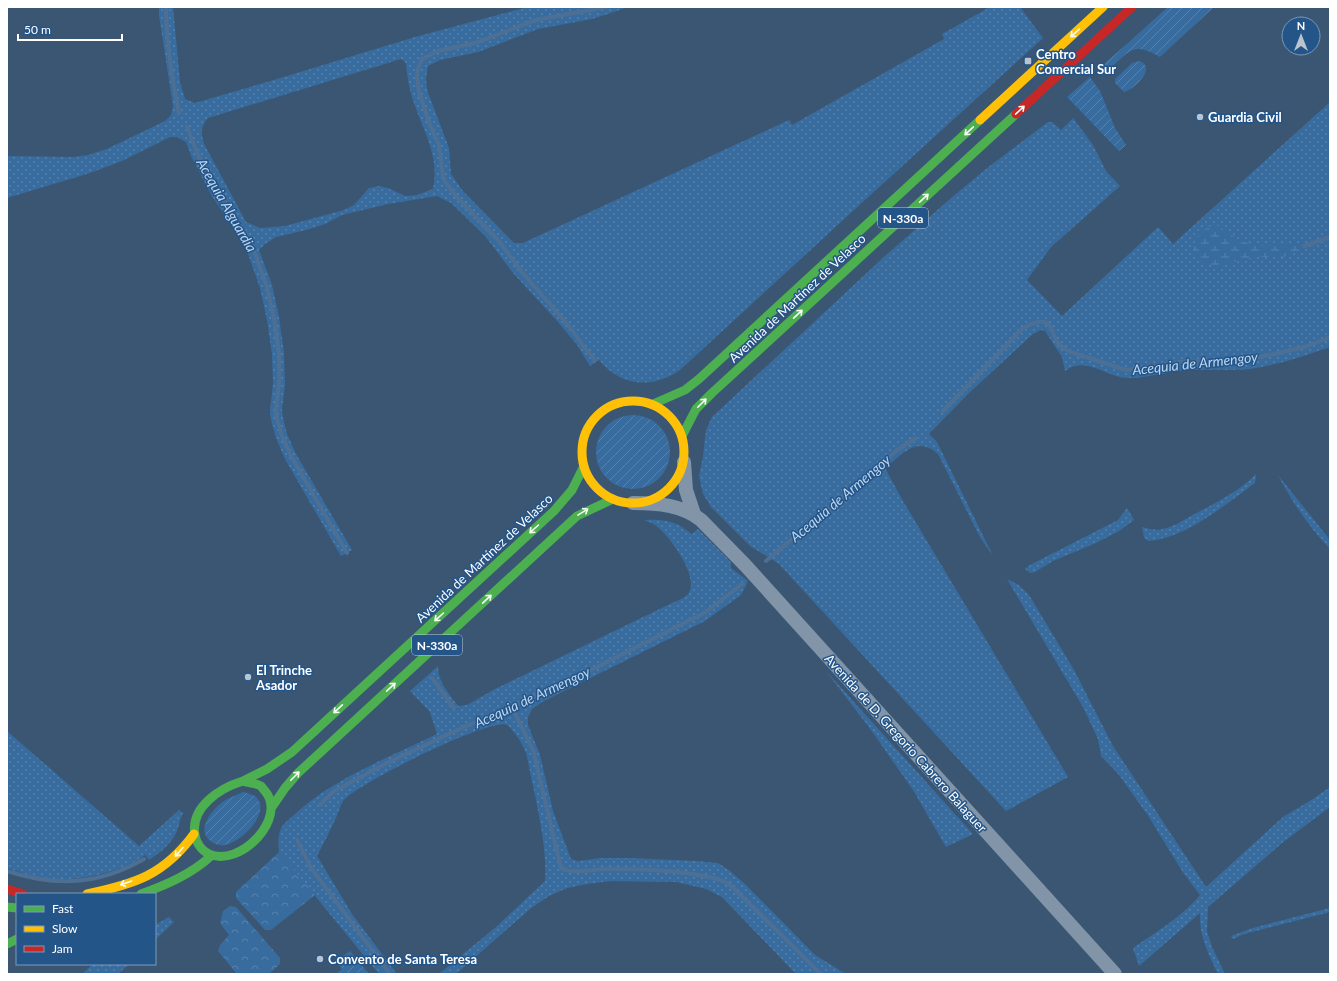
<svg xmlns="http://www.w3.org/2000/svg" width="1337" height="981" viewBox="0 0 1337 981" font-family="Lato,sans-serif">
  <defs>
    <pattern id="grass-dots" width="8" height="8" patternUnits="userSpaceOnUse"><rect width="8" height="8" fill="#386c9f"/><path d="M2 2h.1M6 6h.1" fill="none" stroke="#5682ad" stroke-width="1.8" stroke-linecap="round"/></pattern>
    <pattern id="forest-crowns" width="20" height="18" patternUnits="userSpaceOnUse"><rect width="20" height="18" fill="#386c9f"/><path d="M2 6a3 3 0 1 1 6 0M12 15a3 3 0 1 1 6 0" fill="none" stroke="#5682ad"/></pattern>
    <pattern id="wetland-marsh" width="20" height="14" patternUnits="userSpaceOnUse"><rect width="20" height="14" fill="#386c9f"/><path d="M1 5h8M5 5V1M11 12h8M15 12V8" fill="none" stroke="#5682ad"/></pattern>
    <pattern id="garden-furrows" width="10" height="10" patternUnits="userSpaceOnUse"><rect width="10" height="10" fill="#386c9f"/><path d="M-1 1l2-2M0 10L10 0M9 11l2-2" fill="none" stroke="#5682ad"/></pattern>
  </defs>
  <rect width="100%" height="100%" fill="#3b5672"/>
  <path fill="url(#grass-dots)" fill-rule="evenodd" d="M159 7H173L180 82 185 99 195 103 274 80 415 37 528 7H627L614 12 592 19 538 29 478 52 440 60 428 66 426 78 427 90 449 148 451 174 462 190 514 243H523L789 120 792 125 944 39 942 34 990 7H1020L1043 38 854 210 680 370C653 389 621 387 599 360L590 366 577 345 558 322 513 273 486 237 451 203 437 196 388 204 342 215 325 224 306 230 276 237 265 244 259 250 272 285 279 317 284 353 285 385 282 410 283 418 287 434 296 454 352 550 341 556 285 459 276 438 271 420 270 410 273 384 272 354 267 320 260 288 245 245 212 196 192 158 186 142 177 137H170L122 161 90 173 7 198V156L73 157 88 155 107 149 165 121 171 115 173 106 159 15ZM401 59 406 63C407 76 409 88 413 100 423 131 440 155 433 189L417 195 405 196 388 188 379 186 369 188 354 205 344 210 285 226 260 228 246 222 204 144C201 132 200 128 208 118Z
    M1330 102V347C1304 356 1278 365 1250 369 1229 371 1207 369 1186 370 1168 372 1150 377 1132 378 1108 380 1087 354 1065 371L1062 357 1045 331 1041 330 1033 334 968 394 929 434 937 442 993 556 980 537 938 454C916 435 903 454 885 468L903 501 1068 777 1006 811 778 563 750 546 711 507 703 494 699 476 703 456 706 430 712 417 885 256 957 193 991 165 1048 122H1052L1061 130 1073 118 1093 145 1106 171 1120 186 1051 247 1027 280 1062 316 1158 227 1173 244Z
    M1256 474 1255 483C1226 504 1185 539 1148 541L1144 537 1142 527C1150 529 1156 531 1163 529 1173 527 1182 521 1191 516 1213 504 1239 492 1256 474Z
    M1278 475 1330 540V549C1309 527 1292 502 1278 475Z
    M1127 508 1134 520 1119 531 1096 543 1053 561 1035 572 1030 573 1025 569 1030 565 1118 520Z
    M644 520C666 519 675 521 692 534L698 529 727 558 731 563V568L748 581 741 595 705 621 542 702 532 709 528 717V725L540 755 553 811 571 859 578 861 601 858H630L696 861 718 863 730 871 746 885 815 955 846 974H796L722 897 706 889 676 882 611 881 587 884 567 888 549 896 530 909 456 974H439L496 927 545 881C547 850 539 816 533 785 530 775 529 763 526 753 524 746 513 729 507 725 491 717 356 784 343 801 340 806 338 813 336 818 330 830 324 843 317 856L352 914 397 974H379L279 852C278 844 278 832 283 825 286 822 290 818 294 815 332 779 390 757 437 734L430 712 410 691 438 666C438 683 449 693 458 706L467 705 495 689 672 603C677 601 685 598 688 594 700 578 672 540 660 529 656 525 650 522 644 520Z
    M1007 579 1019 585 1029 595 1074 670 1113 746 1206 887 1283 817 1313 799 1330 787V807L1282 843 1208 907 1207 931 1212 947 1225 974H1218C1208 953 1199 936 1200 913L1139 966 1133 948C1156 932 1182 917 1200 895L1182 871 1149 817 1119 775 1101 756 1098 739 1083 707Z
    M826 671 973 834 946 847 913 790 871 730Z
    M7 731 139 846 179 810 183 813C180 819 179 825 177 831 171 844 161 852 149 860L145 855C140 858 135 862 130 864 105 876 69 882 43 878 30 876 19 872 7 868Z
    M1330 908V912L1244 934 1233 939 1231 936 1253 928Z
    M169 917 174 922 155 940V925Z
    M93 964H129L118 974H82Z"/>
  <path fill="url(#forest-crowns)" d="M279 852 315 895 271 930H265L236 898V892Z
    M230 906 236 907 280 958V964L269 974H237L218 951 220 945 229 935 220 923 223 911Z"/>
  <path fill="url(#wetland-marsh)" d="M1214 225C1221 226 1223 230 1230 234 1237 239 1246 243 1255 245 1273 248 1286 240 1304 246L1291 255 1282 257H1256L1243 259 1219 267 1201 263 1194 257C1191 241 1199 230 1214 225Z"/>
  <path fill="url(#garden-furrows)" d="M1168 7H1214L1160 57C1132 41 1131 51 1109 69L1101 67Z
    M1139 61C1159 67 1131 92 1124 92L1115 83V79L1132 63Z
    M1090 77 1100 91 1115 128 1126 145 1119 151 1067 97Z
    M596 452a37 37 0 1 1 74 0a37 37 0 1 1-74 0Z
    M243 792C247 793 252 794 255 796 257 797 259 801 260 803 264 820 240 842 225 845 219 846 213 844 208 839 197 827 214 808 224 801 230 797 237 795 243 792Z
    M350 951 369 974H336L342 969 336 962Z"/>
  <g fill="none" stroke-linecap="round" stroke-linejoin="round">
    <path stroke="#4d6f93" stroke-width="4" d="M166 7C166 43 172 78 179 113
      M187 127 198 155 218 192 251 242 267 287 274 318 279 354V384L276 410 277 419 282 436 291 456 347 553
      M1304 246 1330 237
      M595 360 583 346 573 331 521 271 498 240 456 196 446 183 443 176 439 145 430 125 419 92 417 78 418 69 422 59 438 51 475 43 536 20 606 7
      M943 411 1022 329C1032 323 1047 316 1052 330 1054 334 1055 339 1057 342 1060 346 1066 349 1070 352L1126 370 1180 362 1243 360 1275 354 1308 346 1330 337
      M766 561 896 451 916 438
      M432 678 454 708
      M512 707 533 750 561 868C573 875 598 868 613 869 646 869 698 871 728 883L821 974
      M320 805 334 791 389 762 464 727 561 685 706 612 742 584
      M297 840 311 868 390 974
      M7 871C56 887 99 885 144 859"/>
    <path stroke="#8294a7" stroke-width="14" d="M684 462 686 490 694 514
      M633 503C658 503 682 505 701 520L746 566 1115 974"/>
    <path stroke="#4caf50" stroke-width="9" d="M653 404 685 390 699 379 980 120
      M682 436 696 409 712 393 1016 114
      M243 781 267 769 292 752 554 511 572 490 584 466
      M243 781C248 783 256 783 261 786 261 786 264 790 265 791 288 818 240 868 209 854 202 851 196 843 195 835 190 807 220 788 243 781Z
      M272 807 285 788 298 773 577 516 613 499
      M141 894C166 885 192 874 212 855
      M7 907 17 908
      M7 944 17 939"/>
    <path stroke="#ffc107" stroke-width="9" d="M980 120 1103 7
      M582 452a51 51 0 1 1 102 0a51 51 0 1 1-102 0Z
      M87 894C135 884 164 875 194 834"/>
    <path stroke="#c62828" stroke-width="9" d="M1016 114 1132 7
      M7 889 23 894"/>
  </g>
  <defs><path id="oneway-shaft" d="M-6 0H5M1.5-3L5.5 0L1.5 3" fill="none" stroke-width="1.6" stroke-linecap="round" stroke-linejoin="round"/></defs>
  <g stroke="#f6fbf6">
    <use href="#oneway-shaft" transform="translate(1075 33) rotate(138)"/>
    <use href="#oneway-shaft" transform="translate(1020 110) rotate(-43)"/>
    <use href="#oneway-shaft" transform="translate(969 131) rotate(137)"/>
    <use href="#oneway-shaft" transform="translate(924 198) rotate(-43)"/>
    <use href="#oneway-shaft" transform="translate(798 314) rotate(-43)"/>
    <use href="#oneway-shaft" transform="translate(702 403) rotate(-45)"/>
    <use href="#oneway-shaft" transform="translate(583 512) rotate(-32)"/>
    <use href="#oneway-shaft" transform="translate(534 529) rotate(138)"/>
    <use href="#oneway-shaft" transform="translate(487 599) rotate(-43)"/>
    <use href="#oneway-shaft" transform="translate(439 617) rotate(138)"/>
    <use href="#oneway-shaft" transform="translate(391 687) rotate(-43)"/>
    <use href="#oneway-shaft" transform="translate(338 709) rotate(137)"/>
    <use href="#oneway-shaft" transform="translate(295 776) rotate(-45)"/>
    <use href="#oneway-shaft" transform="translate(179 852) rotate(132)"/>
    <use href="#oneway-shaft" transform="translate(126 883) rotate(161)"/>
  </g>
  <g fill="#bac4ce" stroke="#245589" stroke-width="1.5">
    <rect x="1024" y="57" width="8" height="8" rx="2"/>
    <circle cx="1200" cy="117" r="4"/>
    <circle cx="248" cy="677" r="4"/>
    <circle cx="320" cy="959" r="4"/>
  </g>
  <g text-anchor="middle" dominant-baseline="central" stroke-width="3" stroke-linejoin="round" paint-order="stroke">
    <g fill="#245589" stroke="#bdccdc" stroke-width="1">
      <rect x="878" y="208" width="50" height="20" rx="3"/>
      <rect x="412" y="635" width="50" height="20" rx="3"/>
    </g>
    <g font-size="12" font-weight="bold" fill="#fff">
      <text x="903" y="218">N-330a</text>
      <text x="437" y="645">N-330a</text>
    </g>
    <g font-size="13" font-weight="bold" fill="#fff" stroke="#245589" text-anchor="start">
      <text x="1036" y="54">Centro<tspan x="1036" dy="15">Comercial Sur</tspan></text>
      <text x="1208" y="117">Guardia Civil</text>
      <text x="256" y="670">El Trinche<tspan x="256" dy="15">Asador</tspan></text>
      <text x="328" y="959">Convento de Santa Teresa</text>
    </g>
    <g font-size="13" fill="#fff" stroke="#245589">
      <text transform="translate(797 298) rotate(-43)">Avenida de Martínez de Velasco</text>
      <text transform="translate(484 558) rotate(-43)">Avenida de Martínez de Velasco</text>
      <text transform="translate(906 743) rotate(48)">Avenida de D. Gregorio Cabrero Balaguer</text>
    </g>
    <g font-size="14" font-style="italic" fill="#bcd7f1" stroke="#245589">
      <text transform="translate(227 205) rotate(60)">Acequia Alguardia</text>
      <text transform="translate(1195 363) rotate(-6)">Acequia de Armengoy</text>
      <text transform="translate(840 498) rotate(-40)">Acequia de Armengoy</text>
      <text transform="translate(532 697) rotate(-25)">Acequia de Armengoy</text>
    </g>
  </g>
  <rect width="1337" height="981" fill="none" stroke="#ffffff" stroke-width="16"/>
  <rect x="16" y="893" width="140" height="72" fill="#245589" stroke="#7c99b8"/>
  <rect x="24" y="906" width="20" height="6" fill="#4caf50" stroke="#7c99b8"/>
  <text x="52" y="913" font-size="12" fill="#ffffff">Fast</text>
  <rect x="24" y="926" width="20" height="6" fill="#ffc107" stroke="#7c99b8"/>
  <text x="52" y="933" font-size="12" fill="#ffffff">Slow</text>
  <rect x="24" y="946" width="20" height="6" fill="#c62828" stroke="#7c99b8"/>
  <text x="52" y="953" font-size="12" fill="#ffffff">Jam</text>
  <g transform="translate(1301 36)"><circle r="19" fill="#245589" stroke="#7c99b8"/>
  <path d="M0-3L7 15L0 10L-7 15Z" fill="#bac4ce"/>
  <text y="-6" font-size="11" font-weight="bold" text-anchor="middle" fill="#ffffff">N</text>
  </g>
  <path d="M18 34v6h104v-6" fill="none" stroke="#ffffff" stroke-width="2"/>
  <text x="24" y="34" font-size="12" fill="#ffffff" stroke="#245589" stroke-width="3" paint-order="stroke">50 m</text>
</svg>
